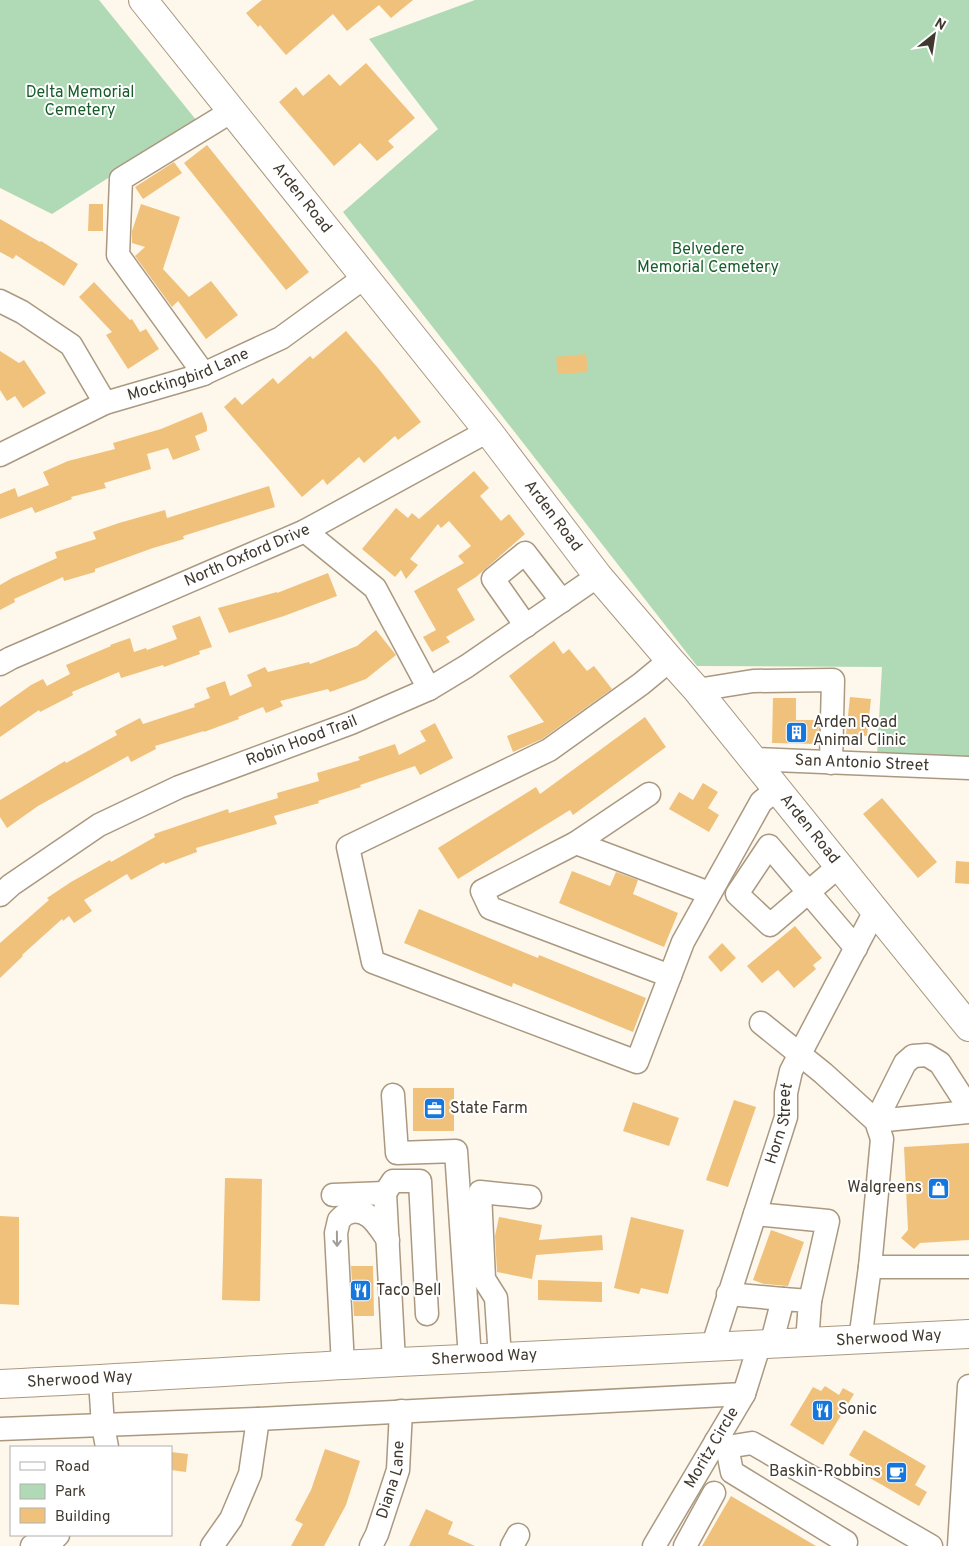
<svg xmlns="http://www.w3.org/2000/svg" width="969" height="1546" viewBox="0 0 969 1546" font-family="Overpass,sans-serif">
  <rect width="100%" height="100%" fill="#fef7ec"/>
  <path fill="#b0dab5" d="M0 0H99L197 121 52 214 0 188Z
    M475 0H969V756L877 755 882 667 697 666 343 212 438 129 369 39Z"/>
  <path fill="#f0c17b" d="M262 0H413L391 18 379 5 347 31 333 14 286 55 260 25 258 27 246 13Z
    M366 63 415 118 388 141 394 147 377 161 360 143 334 166 279 102 296 87 303 96 329 74 340 86Z
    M207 145 309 272 286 290 184 163Z
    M174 162 182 173 143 199 135 187Z
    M89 204H103V231H88Z
    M141 204 180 217 163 269 189 297 211 281 238 315 206 339 178 301 172 307 135 256 145 247 132 243V231Z
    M0 219 40 242 41 241 78 264 64 286 16 255 13 259 0 252Z
    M94 282 130 320 132 319 140 332 146 329 159 349 128 369 106 335 112 332 79 297Z
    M346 331 378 368 421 422 398 440 395 436 364 463 359 457 327 485 323 479 302 497 224 407 235 397 242 405 273 378 278 384 310 356 313 359Z
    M0 351 19 363 24 360 46 393 23 408 15 396 7 401 0 390Z
    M586 354 588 372 558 374 556 357Z
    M202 412 207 426V431L195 436 200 450 173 460 168 448 147 454 151 469 104 483 106 488 71 497 72 499 35 513 32 507 0 519V494L15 488 18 497 49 485 43 472 68 461 115 449 113 443 161 429Z
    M474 471 489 488 480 496 501 521 509 514 525 534 476 577 457 589 475 620 446 637 450 642 432 652 423 637 436 630 414 591 464 563 458 556 471 546 449 521 441 528 438 524 410 559 418 565 406 579 401 570 395 577 362 549 396 508 408 518 412 513 419 519Z
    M269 486 275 507 183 536 184 539 153 548 95 569V572L64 581 63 577 14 599 15 602 0 610V585L12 578 57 558 55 552 96 539 93 532 119 523 165 510 167 518Z
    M328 573 337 596 284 616 229 633 218 608 277 592V593Z
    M200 616 212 647 199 651 200 654 164 667 163 665 121 678 119 672 72 692 73 695 40 712 39 710 0 737V707L31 685 43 679 47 686 70 674 66 665 111 646 110 645 130 638 134 652 146 648 147 650 177 639 172 626Z
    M376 630 396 655 366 679 330 692 328 689 280 701 283 706 266 713 263 707 238 717 239 719 204 732V731L155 746 156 749 131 762 128 756 38 806 7 828 0 817V800L65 761 66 763 117 735 115 731 140 718 143 724 195 707 194 704 210 698 206 688 225 681 230 696 252 686 247 675 265 667 268 672 309 662 310 664 357 646Z
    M554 641 563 654 569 649 587 671 594 666 612 689 542 739 513 752 507 736 544 722 509 676Z
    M850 697 871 699 867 736 846 734Z
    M773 698H796V720H819L818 744 772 743Z
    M645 717 666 747 573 815 570 810 458 879 438 848 536 787 540 794Z
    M435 723 453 758 420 775 415 766 360 785 361 787 318 801 319 803 274 816 277 824 196 848 197 852 165 864 164 862 131 880 127 874 84 900 92 911 74 923 69 916 63 921 62 919 22 955 23 956 0 978V943L49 900 47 898 71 882 110 860 111 862 155 837 154 834 228 809 229 813 278 798 277 793 319 781 317 773 360 760 358 757 395 744 399 755 426 741 420 731Z
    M703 783 718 792 708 808 719 815 709 832 669 809 679 792 693 800Z
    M882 798 937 862 918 878 863 814Z
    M956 861 969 862V884L955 883Z
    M572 871 610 886 616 872 638 880 633 894 678 913 664 947 559 903Z
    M419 909 538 958 539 955 646 998 633 1032 513 983 512 987 404 943Z
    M795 926 822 958 813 965 816 969 794 988 778 970 762 983 747 966Z
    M722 943 736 958 721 972 708 957Z
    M413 1088H454V1131H413Z
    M734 1100 756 1107 728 1187 706 1180Z
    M633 1102 679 1118 669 1146 623 1131Z
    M969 1143V1240L920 1243 914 1249 901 1238 908 1230 904 1147Z
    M225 1178 262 1179 260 1301 222 1300Z
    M0 1216 19 1217V1305L0 1304Z
    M499 1217 542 1225 539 1240 602 1235 603 1250 536 1255 532 1279 497 1272 495 1236Z
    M631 1217 684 1230 668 1294 641 1288 639 1294 614 1288Z
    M771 1230 804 1242 788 1286 764 1284 753 1280Z
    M351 1266H373L374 1316H354Z
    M538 1280 602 1282V1302L538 1300Z
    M825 1386 839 1395 843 1388 854 1394 823 1445 790 1425 813 1387 821 1391Z
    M864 1430 926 1466 915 1485 927 1492 919 1506 868 1477 873 1469 849 1455Z
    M325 1449 360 1461 346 1505 324 1546H291L303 1524 295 1520 311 1490Z
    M171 1452 188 1454 186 1472 171 1470Z
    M731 1496 816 1546H702Z
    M426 1509 453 1522 448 1534 475 1546H409Z"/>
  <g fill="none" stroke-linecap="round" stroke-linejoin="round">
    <defs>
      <g id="minor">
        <path d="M0 301 22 312 71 345 105 403"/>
        <path d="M204 374 118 255 121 179 232 111"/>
        <path id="s1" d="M0 455 105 403 201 375 281 338 365 277"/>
        <path d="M305 531 375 588 429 689"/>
        <path d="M526 626 493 579 525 553 562 601"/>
        <path d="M670 660 641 684 549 750 348 847 373 962 637 1062 683 942 761 802 777 789"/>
        <path id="s2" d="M0 664 11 658 305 531 488 431"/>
        <path d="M697 690 753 681 833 680 831 763"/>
        <path id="s3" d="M753 759 969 768"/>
        <path d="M649 794 576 843 709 893"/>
        <path d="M576 843 482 891 490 908 670 976"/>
        <path d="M839 866 770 925 737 894 769 846 856 948"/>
        <path id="s4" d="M0 895 11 885 99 825 179 787 351 723 429 689 467 666 598 576"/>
        <path d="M761 1023 823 1073 876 1121 882 1139 870 1267H969"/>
        <path d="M393 1095 397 1153 456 1151 470 1359"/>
        <path d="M876 1121 905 1063 913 1056 927 1055 940 1063 969 1108"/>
        <path d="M876 1121 969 1112"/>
        <path d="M385 1193 393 1181H420L427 1314"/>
        <path d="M333 1195 385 1193 394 1362"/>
        <path d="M755 1214 828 1221 810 1301"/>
        <path d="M728 1294 783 1299"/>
        <path d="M860 1340 870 1267"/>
        <path d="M771 1345 783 1299 810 1301 807 1343"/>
        <path id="s5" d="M712 1348 786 1117V1093L791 1071 875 911"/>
        <path d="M500 1358 496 1298 484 1279 480 1192 530 1197"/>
        <path d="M343 1365 336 1233 339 1220C341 1218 345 1214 348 1213 367 1205 379 1227 388 1240"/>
        <path d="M100 1380 103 1426 107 1447"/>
        <path d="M0 1429 258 1419 744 1394"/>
        <path d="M716 1441 727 1447 732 1472 846 1542"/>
        <path d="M727 1447 752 1443 931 1546"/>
        <path d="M32 1546 55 1538 58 1535"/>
        <path d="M212 1546 231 1519 250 1474 258 1419"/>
        <path id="s6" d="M371 1546 377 1534 398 1470 401 1411"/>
        <path d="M512 1546 518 1535"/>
        <path id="s7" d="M654 1546 744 1394 759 1346"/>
        <path d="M685 1546 714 1493"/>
        <path d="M959 1546 969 1386"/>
      </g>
      <g id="major">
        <path id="s8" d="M143 0 488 431 598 576 670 660 697 690 969 1027"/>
        <path id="s9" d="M0 1384C133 1378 266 1369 399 1362 589 1352 779 1345 969 1334"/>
      </g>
    </defs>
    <use href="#minor" stroke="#aa9980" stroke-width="25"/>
    <use href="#major" stroke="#aa9980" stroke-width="30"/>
    <use href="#minor" stroke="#fff" stroke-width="22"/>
    <use href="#major" stroke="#fff" stroke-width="28"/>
  </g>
  <defs><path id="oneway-shaft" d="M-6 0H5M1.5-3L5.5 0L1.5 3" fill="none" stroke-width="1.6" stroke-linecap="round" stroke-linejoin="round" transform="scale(1.25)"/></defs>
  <use stroke="#a09c97" href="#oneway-shaft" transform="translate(337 1239) rotate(89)"/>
  <defs>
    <symbol id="building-square" viewBox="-11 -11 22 22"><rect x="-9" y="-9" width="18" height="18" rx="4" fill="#1576de" stroke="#fff"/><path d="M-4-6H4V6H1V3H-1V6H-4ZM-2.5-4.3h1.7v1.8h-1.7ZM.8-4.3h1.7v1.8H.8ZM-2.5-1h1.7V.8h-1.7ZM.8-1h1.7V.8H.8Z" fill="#fff"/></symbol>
    <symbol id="office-square" viewBox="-11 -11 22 22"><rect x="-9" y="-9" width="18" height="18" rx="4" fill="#1576de" stroke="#fff"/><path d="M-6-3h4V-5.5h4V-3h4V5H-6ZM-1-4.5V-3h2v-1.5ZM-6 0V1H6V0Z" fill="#fff"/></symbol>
    <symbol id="shop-square" viewBox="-11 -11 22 22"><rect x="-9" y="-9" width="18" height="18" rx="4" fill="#1576de" stroke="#fff"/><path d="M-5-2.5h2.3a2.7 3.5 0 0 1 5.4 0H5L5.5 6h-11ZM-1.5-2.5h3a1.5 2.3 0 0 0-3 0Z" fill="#fff"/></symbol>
    <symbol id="restaurant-square" viewBox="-11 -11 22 22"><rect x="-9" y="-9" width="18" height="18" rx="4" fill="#1576de" stroke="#fff"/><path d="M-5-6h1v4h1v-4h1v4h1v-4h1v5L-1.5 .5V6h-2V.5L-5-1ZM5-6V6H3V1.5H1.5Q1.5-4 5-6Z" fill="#fff"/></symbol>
    <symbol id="cafe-square" viewBox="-11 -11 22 22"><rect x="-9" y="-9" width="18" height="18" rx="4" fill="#1576de" stroke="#fff"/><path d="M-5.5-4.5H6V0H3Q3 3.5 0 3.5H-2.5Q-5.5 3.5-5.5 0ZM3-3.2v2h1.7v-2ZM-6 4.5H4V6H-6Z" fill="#fff"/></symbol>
  </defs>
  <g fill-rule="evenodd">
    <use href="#building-square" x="784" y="720" width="25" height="25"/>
    <use href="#office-square" x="422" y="1096" width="25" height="25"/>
    <use href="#shop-square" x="926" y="1176" width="25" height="25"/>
    <use href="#restaurant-square" x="348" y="1278" width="25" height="25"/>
    <use href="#restaurant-square" x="810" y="1398" width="25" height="25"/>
    <use href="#cafe-square" x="884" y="1460" width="25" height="25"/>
  </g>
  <g text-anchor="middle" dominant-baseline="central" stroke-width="4" stroke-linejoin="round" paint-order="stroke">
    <g font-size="16" fill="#165c29" stroke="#fff">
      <text x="80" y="93">Delta Memorial<tspan x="80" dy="18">Cemetery</tspan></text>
      <text x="708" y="250">Belvedere<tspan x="708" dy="18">Memorial Cemetery</tspan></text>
    </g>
    <g font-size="16" fill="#40392f" stroke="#fff">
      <text stroke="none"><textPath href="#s8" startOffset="254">Arden Road</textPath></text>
      <text stroke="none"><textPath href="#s1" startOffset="205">Mockingbird Lane</textPath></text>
      <text stroke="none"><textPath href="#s8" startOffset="659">Arden Road</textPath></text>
      <text stroke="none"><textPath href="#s2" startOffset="270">North Oxford Drive</textPath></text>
      <text stroke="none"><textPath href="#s4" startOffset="341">Robin Hood Trail</textPath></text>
      <text stroke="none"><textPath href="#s3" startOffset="109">San Antonio Street</textPath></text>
      <text stroke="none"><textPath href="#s8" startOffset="1064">Arden Road</textPath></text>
      <text stroke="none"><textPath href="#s5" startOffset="235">Horn Street</textPath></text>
      <text stroke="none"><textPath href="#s9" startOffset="890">Sherwood Way</textPath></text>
      <text stroke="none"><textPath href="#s9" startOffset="485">Sherwood Way</textPath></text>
      <text stroke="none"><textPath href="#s9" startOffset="80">Sherwood Way</textPath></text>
      <text stroke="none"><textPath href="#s7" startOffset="114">Moritz Circle</textPath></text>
      <text stroke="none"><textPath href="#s6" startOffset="70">Diana Lane</textPath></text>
    </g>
    <g font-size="16" fill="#40392f" stroke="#fff" text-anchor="start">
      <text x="813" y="723">Arden Road<tspan x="813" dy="18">Animal Clinic</tspan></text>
      <text x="450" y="1109">State Farm</text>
      <text x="922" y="1188" text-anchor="end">Walgreens</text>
      <text x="376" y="1291">Taco Bell</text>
      <text x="838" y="1410">Sonic</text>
      <text x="881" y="1472" text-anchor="end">Baskin-Robbins</text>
    </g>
  </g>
  <rect x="10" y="1446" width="162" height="90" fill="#ffffff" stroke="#b3b0ac"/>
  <rect x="20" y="1462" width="25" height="8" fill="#ffffff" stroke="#b3b0ac"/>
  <text x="55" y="1471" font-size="15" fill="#40392f">Road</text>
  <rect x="20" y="1484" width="25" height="15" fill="#b0dab5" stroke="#b3b0ac"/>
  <text x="55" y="1496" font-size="15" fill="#40392f">Park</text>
  <rect x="20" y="1508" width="25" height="15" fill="#f0c17b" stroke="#b3b0ac"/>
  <text x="55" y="1521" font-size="15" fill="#40392f">Building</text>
  <g transform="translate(934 35) rotate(30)" stroke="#ffffff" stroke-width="4" paint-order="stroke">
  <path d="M0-4L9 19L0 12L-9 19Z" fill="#40392f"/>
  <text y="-8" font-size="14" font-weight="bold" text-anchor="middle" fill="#40392f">N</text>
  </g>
</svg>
